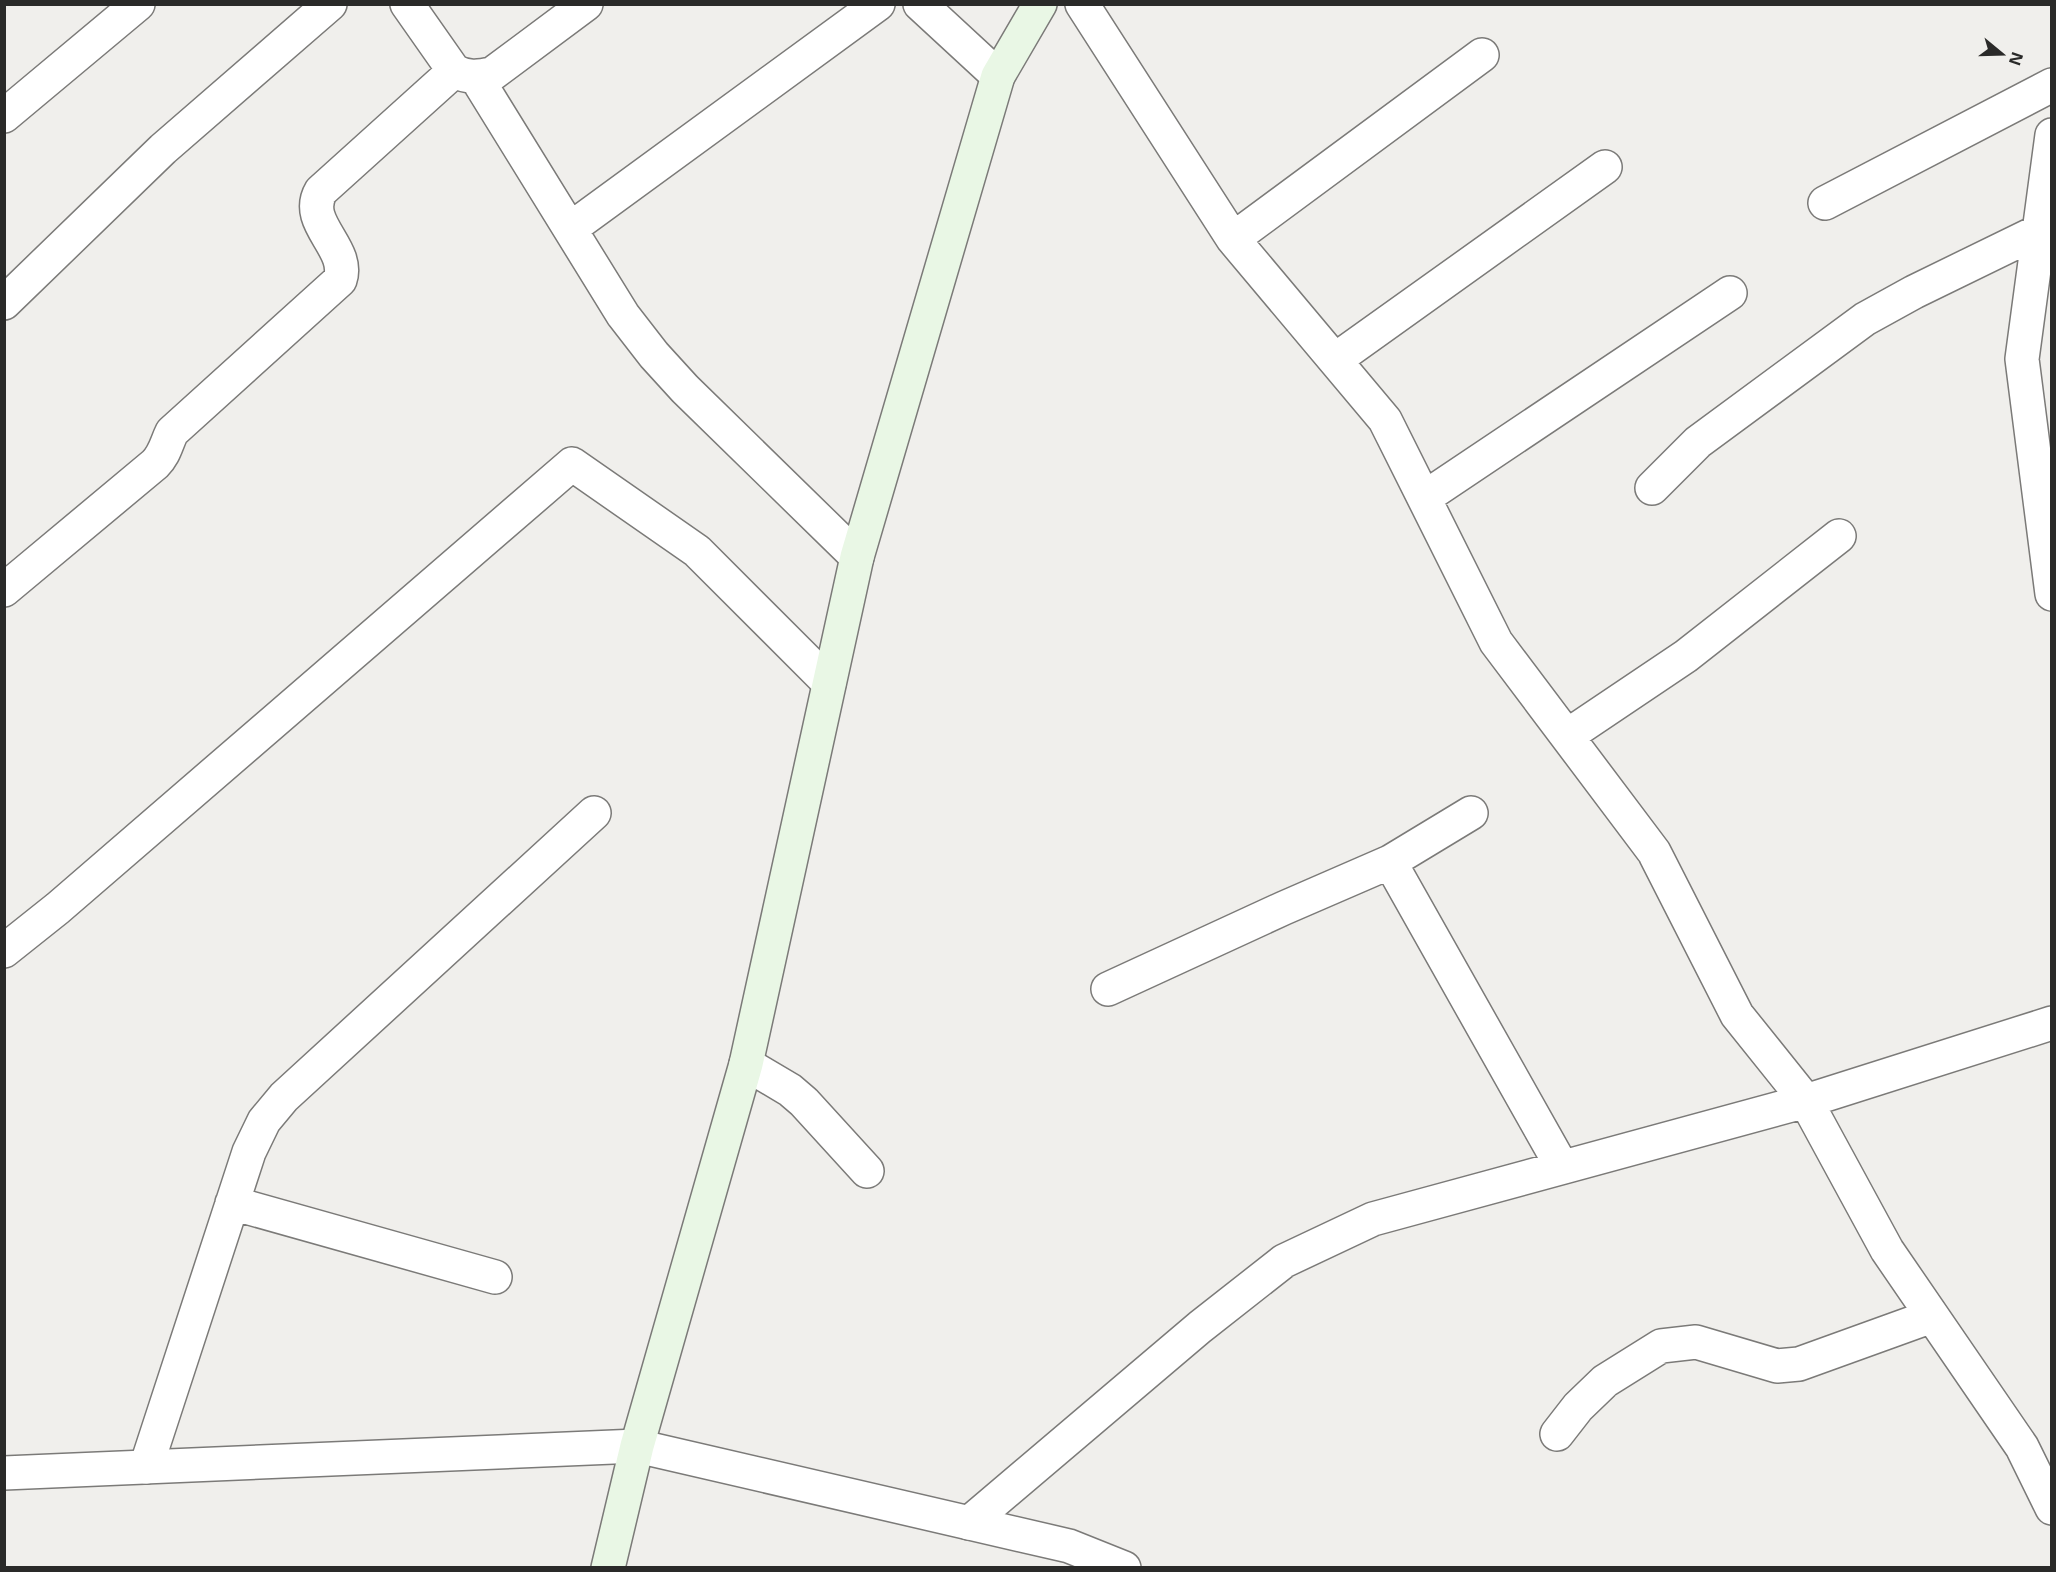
<svg xmlns="http://www.w3.org/2000/svg" width="2056" height="1572" viewBox="0 0 2056 1572" font-family="'Noto Sans',sans-serif">
  <rect width="100%" height="100%" fill="#f0efec"/>
  <g fill="none" stroke-linecap="round" stroke-linejoin="round">
    <defs>
      <path id="minor" d="M407 4 454 71C468 78 477 77 492 74L586 4
        M920 4 998 76
        M1082 4 1233 239 1385 420 1496 642 1654 852 1737 1015 1806 1101 1887 1250 2022 1447 2052 1508
        M476 77 623 315 654 355 685 389 857 557
        M4 116 138 4
        M2052 135 2022 359 2052 594
        M1825 203 2052 85
        M570 229 878 4
        M1233 239 1482 55
        M4 303 163 149 330 4
        M1335 360 1605 167
        M1652 488 1698 442 1865 319 1914 292 2039 231
        M1424 498 1730 293
        M4 590 155 464C165 454 166 444 172 432L340 280C351 248 302 223 321 191L454 71
        M1567 736 1686 656 1839 536
        M1390 862 1562 1167
        M4 951 58 908 572 464 697 551 829 683
        M1108 989 1284 908 1390 862 1471 813
        M746 1064 790 1090 804 1102 867 1171
        M232 1203 495 1277
        M1557 1434 1578 1407 1605 1381 1661 1346 1696 1342 1777 1366 1799 1364 1932 1316
        M146 1467 249 1152 264 1121 284 1097 594 813
        M969 1523 1200 1327 1284 1261 1373 1219 1806 1101 2052 1023"/>
      <path id="tertiary" d="M4 1473 637 1446 1069 1546 1124 1568"/>
      <path id="secondary" d="M608 1568 637 1446 746 1064 857 557 998 76 1040 4"/>
    </defs>
    <use href="#minor" stroke="#7b7a78" stroke-width="36"/>
    <use href="#tertiary" stroke="#7b7a78" stroke-width="36"/>
    <use href="#secondary" stroke="#7b7a78" stroke-width="36"/>
    <use href="#minor" stroke="#fff" stroke-width="33"/>
    <use href="#tertiary" stroke="#fff" stroke-width="33"/>
    <use href="#secondary" stroke="#e9f7e5" stroke-width="33"/>
  </g>
  <rect width="2056" height="1572" fill="none" stroke="#2a2a29" stroke-width="12"/>
  <g transform="translate(2002 54) rotate(109)" stroke="#f0efec" stroke-width="4.5" paint-order="stroke">
  <path d="M0-4.5L10 22L0 15L-10 22Z" fill="#2a2a29"/>
  <text y="-9" font-size="16" font-weight="bold" text-anchor="middle" fill="#2a2a29">N</text>
  </g>
</svg>
